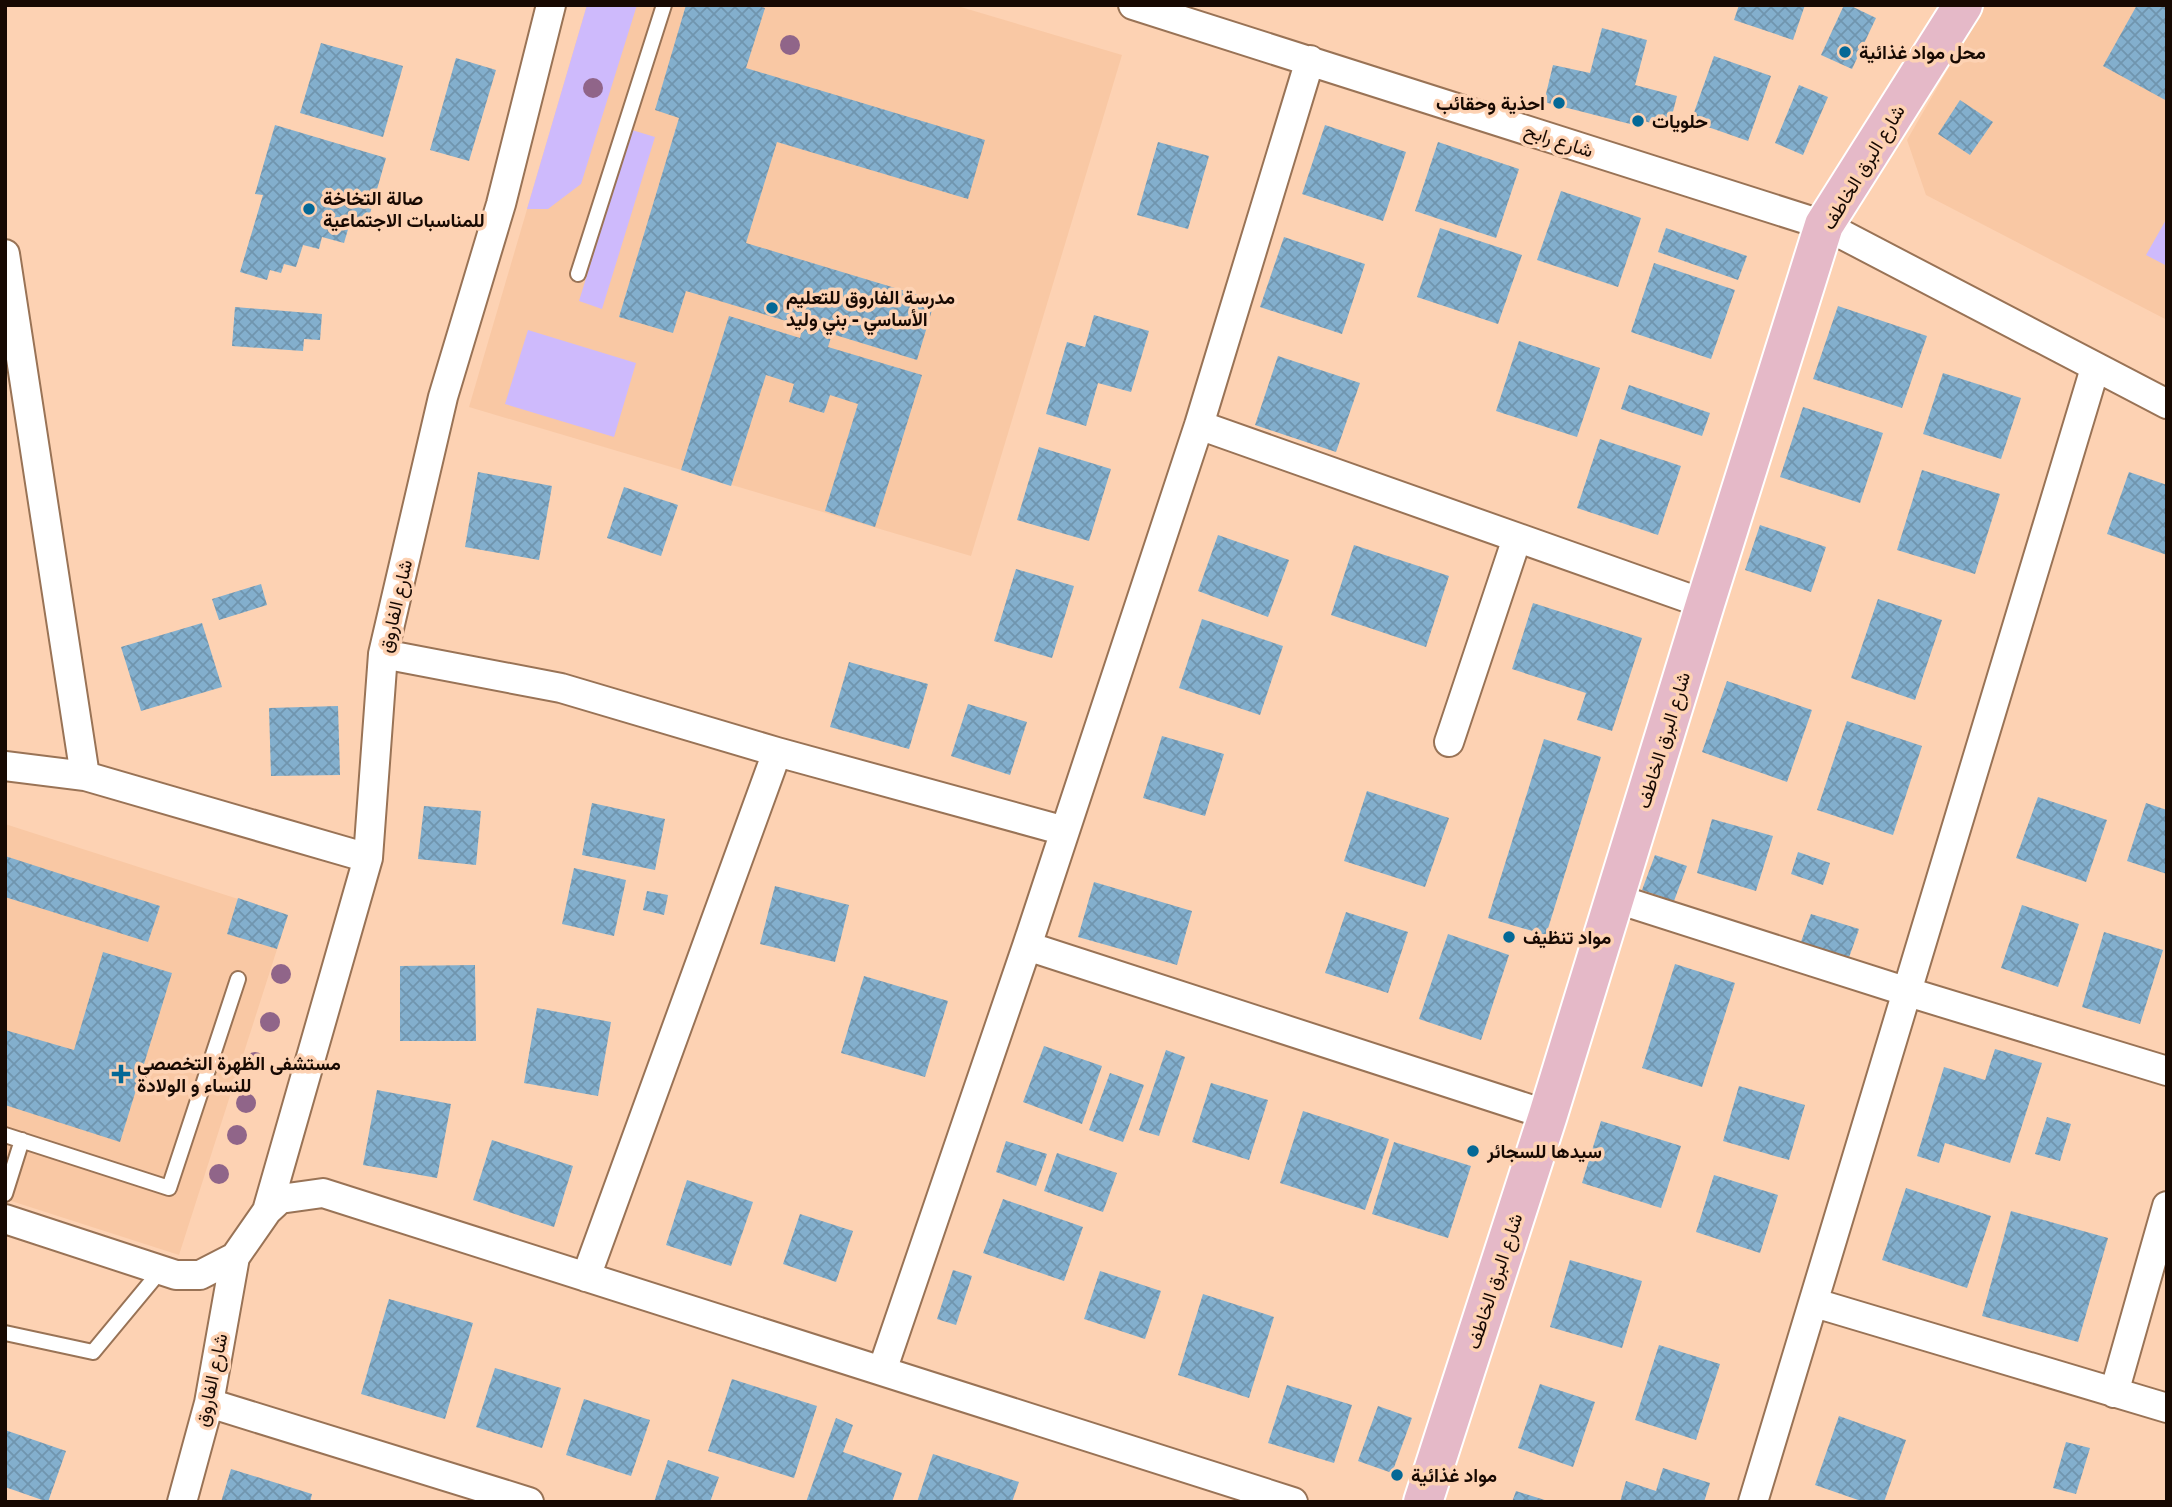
<svg xmlns="http://www.w3.org/2000/svg" width="2172" height="1507" viewBox="0 0 2172 1507" font-family="'IBM Plex Sans',Vazirmatn,sans-serif">
  <defs>
    <pattern id="building-cross-hatch" width="8" height="8" patternUnits="userSpaceOnUse" patternTransform="scale(1.75)"><rect width="8" height="8" fill="#83afcd"/><path d="M0 0l8 8M0 8l8-8" fill="none" stroke="#7095ae"/></pattern>
  </defs>
  <rect width="100%" height="100%" fill="#fdd2b3"/>
  <path fill="#f9c8a4" d="M587 5H954L1122 55 971 556 469 407Z
    M1985 5H2167V320L1926 195 1907 140Z
    M5 824 288 915 179 1255 5 1199Z"/>
  <path fill="#cebafc" d="M587 5H637L581 184 548 209H527Z
    M632 130 655 137 602 309 579 301Z
    M2167 218V266L2146 255Z
    M528 330 636 363 614 437 505 404Z"/>
  <path fill="url(#building-cross-hatch)" d="M686 5H755L765 8 746 68 985 140 968 199 777 142 746 243 935 300 917 360 832 334 828 347 922 375 875 527 825 511 858 404 830 395 824 413 789 402 794 384 766 375 731 486 681 470 729 316 800 338 803 326 686 291 673 333 619 317 679 118 655 110Z
    M1739 5H1805L1793 40 1734 20Z
    M1844 5H1849L1876 18 1852 69 1821 55Z
    M2137 5H2167V101L2103 66Z
    M1602 28 1647 40 1635 85 1677 96 1669 127 1643 121 1642 127 1544 102 1553 65 1590 73Z
    M321 43 403 66 383 137 300 113Z
    M1714 56 1771 76 1748 141 1691 121Z
    M456 58 496 70 469 161 430 150Z
    M1799 85 1828 97 1803 155 1775 143Z
    M1960 100 1993 122 1970 155 1938 134Z
    M275 125 386 158 367 224 351 219 344 243 322 237 319 249 303 245 296 267 284 264 281 273 270 270 267 280 240 272 263 195 255 194Z
    M1325 125 1406 152 1383 221 1302 194Z
    M1158 142 1209 156 1188 229 1137 215Z
    M1438 142 1519 169 1496 238 1415 211Z
    M1561 191 1641 218 1618 287 1537 260Z
    M1440 228 1522 255 1498 324 1417 297Z
    M1666 228 1747 256 1738 280 1658 252Z
    M1284 237 1365 264 1342 334 1260 307Z
    M1654 263 1735 290 1711 359 1631 332Z
    M1838 306 1927 336 1902 408 1813 379Z
    M235 307 322 314 320 340 304 339 303 351 232 346Z
    M1094 315 1149 331 1131 392 1098 383 1086 426 1046 414 1067 342 1085 347Z
    M1519 341 1600 368 1577 437 1496 411Z
    M1278 356 1360 383 1336 452 1255 425Z
    M1943 373 2021 398 2001 459 1923 434Z
    M1629 385 1710 413 1702 436 1621 409Z
    M1803 407 1883 433 1860 503 1780 477Z
    M1600 439 1681 466 1658 535 1577 508Z
    M1039 447 1111 469 1089 541 1017 520Z
    M1922 470 2000 494 1975 574 1897 550Z
    M478 472 552 486 539 560 465 547Z
    M2129 472 2167 485V555L2107 534Z
    M624 487 678 505 661 556 607 538Z
    M1760 525 1826 547 1811 592 1745 570Z
    M1218 535 1289 560 1268 617 1198 591Z
    M1354 545 1449 576 1426 647 1331 615Z
    M1016 569 1074 586 1052 658 994 641Z
    M261 584 267 605 219 620 212 599Z
    M1878 599 1942 620 1915 700 1851 678Z
    M1533 603 1642 638 1612 731 1577 720 1586 693 1512 669Z
    M1202 619 1283 646 1260 715 1179 688Z
    M202 623 222 687 141 711 121 647Z
    M849 662 928 684 909 749 830 727Z
    M1727 681 1812 710 1787 782 1702 752Z
    M968 704 1027 722 1010 775 951 756Z
    M338 706 340 775 271 776 269 708Z
    M1847 721 1922 746 1893 835 1817 810Z
    M1162 736 1224 754 1205 816 1143 798Z
    M1544 739 1601 757 1546 935 1488 918Z
    M1367 791 1449 818 1425 887 1344 861Z
    M2038 797 2107 820 2086 882 2016 858Z
    M592 803 665 819 655 870 582 855Z
    M2146 803 2167 810V874L2127 861Z
    M424 806 481 811 476 865 418 859Z
    M1712 819 1773 836 1756 891 1697 873Z
    M1798 852 1830 863 1823 885 1791 874Z
    M1655 855 1687 866 1674 901 1642 890Z
    M5 856 160 906 148 942 5 897Z
    M574 868 626 880 614 936 562 924Z
    M1094 882 1192 911 1177 965 1078 937Z
    M775 886 849 905 835 962 760 944Z
    M647 891 668 895 664 915 643 910Z
    M238 898 288 915 277 949 227 934Z
    M2022 905 2079 924 2058 987 2001 968Z
    M1346 912 1408 932 1388 993 1325 973Z
    M1811 914 1859 929 1846 966 1798 950Z
    M2104 932 2163 950 2140 1024 2082 1007Z
    M1448 934 1509 955 1481 1040 1419 1019Z
    M103 952 172 973 120 1142 5 1105V1030L74 1050Z
    M1675 964 1735 983 1702 1087 1642 1068Z
    M475 965 476 1041H400V966Z
    M864 976 948 1001 925 1077 841 1053Z
    M537 1008 611 1022 598 1096 524 1083Z
    M1044 1046 1102 1066 1082 1124 1023 1102Z
    M1995 1049 2042 1063 2010 1163 1945 1143 1939 1163 1917 1156 1944 1067 1985 1080Z
    M1166 1050 1185 1057 1159 1136 1139 1130Z
    M1110 1073 1144 1085 1123 1142 1089 1130Z
    M1211 1083 1268 1100 1249 1160 1192 1142Z
    M1739 1086 1805 1105 1789 1160 1723 1141Z
    M377 1090 451 1104 437 1178 363 1165Z
    M1303 1111 1389 1139 1365 1210 1280 1183Z
    M2047 1117 2071 1124 2060 1161 2035 1154Z
    M1601 1121 1681 1146 1661 1208 1582 1183Z
    M492 1140 573 1166 554 1227 473 1200Z
    M1006 1141 1047 1154 1036 1186 996 1172Z
    M1394 1142 1471 1166 1448 1238 1372 1214Z
    M1057 1153 1117 1173 1103 1212 1044 1191Z
    M1714 1175 1778 1195 1760 1253 1696 1232Z
    M687 1180 753 1202 731 1266 666 1245Z
    M1906 1188 1991 1216 1967 1288 1882 1260Z
    M1003 1199 1083 1227 1064 1281 983 1253Z
    M2011 1211 2108 1238 2078 1342 1982 1316Z
    M800 1214 853 1231 836 1282 783 1264Z
    M1570 1260 1642 1281 1622 1348 1550 1327Z
    M953 1270 972 1276 956 1325 937 1319Z
    M1100 1271 1161 1291 1145 1339 1084 1319Z
    M1203 1294 1274 1317 1249 1398 1178 1375Z
    M389 1299 473 1323 445 1419 361 1394Z
    M1659 1345 1720 1364 1696 1440 1635 1420Z
    M495 1368 561 1388 542 1448 476 1427Z
    M732 1379 817 1406 794 1478 708 1451Z
    M1540 1384 1595 1402 1573 1467 1518 1448Z
    M1287 1385 1352 1405 1334 1463 1268 1443Z
    M584 1399 650 1420 631 1476 566 1455Z
    M1378 1406 1412 1418 1392 1473 1358 1461Z
    M1839 1416 1906 1440 1884 1502H1864L1815 1485Z
    M836 1418 853 1425 843 1452 902 1473 892 1502H806Z
    M5 1430 66 1451 48 1502 5 1487Z
    M2066 1442 2090 1448 2076 1494 2053 1488Z
    M933 1454 1019 1482 1012 1502H917Z
    M668 1460 719 1477 710 1502H654Z
    M1663 1468 1710 1483 1704 1502H1620L1626 1481 1656 1491Z
    M231 1469 312 1494 310 1502H221Z
    M1516 1491 1548 1501V1502H1512Z"/>
  <g fill="none" stroke-linecap="round" stroke-linejoin="round">
    <defs>
      <path id="lane" d="M578 274 664 5
        M5 1135 169 1188 238 979
        M5 1194 22 1140
        M5 1333 93 1352 161 1270"/>
      <path id="street" d="M1133 5 1824 225 2167 404
        M5 254 85 776
        M1199 425 1705 604
        M383 654 561 688 777 752 1065 831
        M1449 742 1517 538
        M5 766 85 776 368 858
        M1614 898 1908 992 2167 1071
        M1027 946 1548 1115
        M267 1211 368 858 383 654 443 397 501 204 551 5
        M5 1219 176 1275H200L235 1257 267 1211 280 1199 323 1193 1293 1502
        M586 1277 777 752
        M1815 1303 2167 1408
        M882 1371 1027 946 1199 425 1310 60
        M2114 1393 2167 1206
        M209 1403 529 1502
        M182 1502 209 1403 235 1257
        M1753 1502 2095 368"/>
      <path id="primary" d="M1423 1502 1548 1115 1705 604 1824 225 1963 5"/>
    </defs>
    <use href="#lane" stroke="#997356" stroke-width="18"/>
    <use href="#street" stroke="#997356" stroke-width="32"/>
    <use href="#primary" stroke="#fff" stroke-width="42"/>
    <use href="#lane" stroke="#fff" stroke-width="14"/>
    <use href="#street" stroke="#fff" stroke-width="28"/>
    <use href="#primary" stroke="#e5b9c8" stroke-width="38"/>
  </g>
  <g fill="#906589">
    <circle cx="790" cy="45" r="10"/>
    <circle cx="593" cy="88" r="10"/>
    <circle cx="281" cy="974" r="10"/>
    <circle cx="270" cy="1022" r="10"/>
    <circle cx="255" cy="1062" r="10"/>
    <circle cx="246" cy="1103" r="10"/>
    <circle cx="237" cy="1135" r="10"/>
    <circle cx="219" cy="1174" r="10"/>
  </g>
  <g fill="#046896" stroke="#fdd2b3" stroke-width="2.5">
    <circle cx="1845" cy="52" r="7"/>
    <circle cx="1559" cy="103" r="7"/>
    <circle cx="1638" cy="121" r="7"/>
    <circle cx="309" cy="209" r="7"/>
    <circle cx="772" cy="308" r="7"/>
    <circle cx="1509" cy="937" r="7"/>
    <path d="M117.5 1063.5h7v7h7v7h-7v7h-7v-7h-7v-7h7z"/>
    <circle cx="1473" cy="1151" r="7"/>
    <circle cx="1397" cy="1475" r="7"/>
  </g>
  <g text-anchor="middle" dominant-baseline="central" stroke-width="7" stroke-linejoin="round" paint-order="stroke">
    <g font-size="19" font-weight="bold" fill="#170902" stroke="#fdd2b3" text-anchor="start">
      <text x="1859" y="52">محل مواد غذائية</text>
      <text x="1545" y="103" text-anchor="end">احذية وحقائب</text>
      <text x="1652" y="121">حلويات</text>
      <text x="323" y="198">صالة التخاخة<tspan x="323" dy="22">للمناسبات الاجتماعية</tspan></text>
      <text x="786" y="297">مدرسة الفاروق للتعليم<tspan x="786" dy="22">الأساسي - بني وليد</tspan></text>
      <text x="1523" y="937">مواد تنظيف</text>
      <text x="137" y="1063">مستشفى الظهرة التخصصي<tspan x="137" dy="22">للنساء و الولادة</tspan></text>
      <text x="1487" y="1151">سيدها للسجائر</text>
      <text x="1411" y="1475">مواد غذائية</text>
    </g>
    <g font-size="19" fill="#170902" stroke="#fdd2b3">
      <text transform="translate(1559 140) rotate(18)">شارع رابح</text>
      <text transform="translate(1863 167) rotate(-59)">شارع البرق الخاطف</text>
      <text transform="translate(395 606) rotate(-77)">شارع الفاروق</text>
      <text transform="translate(1663 740) rotate(-73)">شارع البرق الخاطف</text>
      <text transform="translate(1494 1281) rotate(-72)">شارع البرق الخاطف</text>
      <text transform="translate(211 1380) rotate(-78)">شارع الفاروق</text>
    </g>
  </g>
  <rect width="2172" height="1507" fill="none" stroke="#170902" stroke-width="14"/>
</svg>
